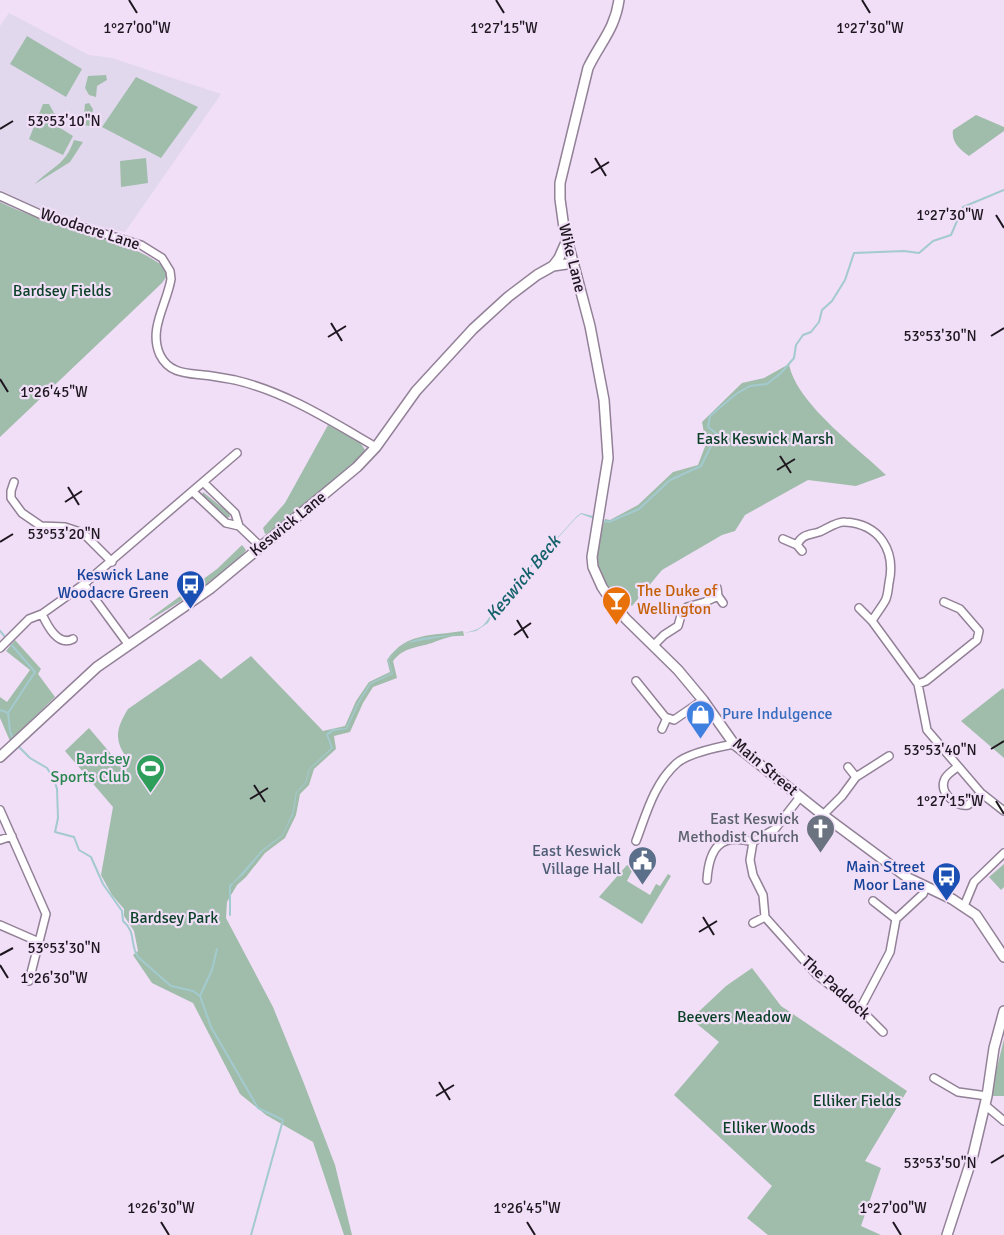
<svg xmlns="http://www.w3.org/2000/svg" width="1004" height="1235" viewBox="0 0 1004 1235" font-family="Signika,sans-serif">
  <rect width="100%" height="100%" fill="#f1def7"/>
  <path fill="#e1d8ed" d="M9 13 89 55 112 58 221 94 125 232 102 227 35 207 0 190V26Z"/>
  <path fill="#a0bdab" d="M27 36 82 69 66 97 10 64Z
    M106 75 107 80 97 86 96 97 89 95 85 88 88 76Z
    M136 77 198 107 161 158 102 127Z
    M89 103 93 109 90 126 83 125 85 104Z
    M43 104H49L54 113 61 117 57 126 73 136 63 155 29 139Z
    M976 115 1004 127V131L969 156C960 150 951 142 953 130Z
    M74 140 83 142 70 162 35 184C52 166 65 166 74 140Z
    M146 158 148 183 121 187 120 161Z
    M0 202C50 227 119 234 163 266L167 276 162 283 0 437Z
    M789 364C796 403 858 448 886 475L856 486 808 480 745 515 735 531 722 535 662 570 632 606 630 604 627 607C621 602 614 597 609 591 591 570 597 543 605 519L610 520 638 505 673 472 698 465 706 444 702 422 742 383 764 378Z
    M328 425 360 442 365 450 364 453 354 464 270 533 265 534 263 528 285 503Z
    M203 492 229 513 230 517 226 518 202 496Z
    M242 545 246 550 242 556 202 588 150 620 149 619 217 569Z
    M463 631 464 636C452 635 443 639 432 643 416 648 404 647 393 661L397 678 373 687 363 703 350 732 334 736 336 749 314 769 309 785 300 794 296 815 285 838 265 853 246 877 237 885 227 902 226 918 273 1007 303 1081 335 1165 352 1235H344L313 1142 266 1115 240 1094 193 1003 152 983 133 955 138 951 134 931 124 916V909L112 895 101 875 113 807 65 751 89 728 122 767 129 761C114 741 115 730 128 709L200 659 221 679 251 656 323 731 345 726 356 701 369 682 390 672 387 660C406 632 432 636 463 631Z
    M15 640 41 669 38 674 55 697 10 741 0 718V697L7 702 30 670 6 651Z
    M1003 688 1004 690V758L961 721Z
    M1004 864V887L1001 890 989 877Z
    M627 865 633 869 627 881 650 895 656 884 660 886 668 874 671 876 642 924 599 897Z
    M752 968 781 1006 907 1091 865 1161 881 1168 861 1226 881 1235H768L747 1218 772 1186 674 1095 719 1042 691 1019 726 986Z
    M1004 1039V1096H990Z"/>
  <path fill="#a3cacf" d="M581 513 593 516 594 519 581 514 576 518 498 604 488 623 476 631 408 643 396 650 389 660 393 674 371 684 359 703 347 729 334 731 328 735 333 748 310 769 306 783 297 792 293 815 282 836 263 851 243 875 230 886 262 850 282 835 292 814 296 792 305 783 309 769 331 748 326 734 333 729 346 728 358 702 370 683 392 673 388 660C411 628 444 641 475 630 489 625 490 612 498 602 522 572 551 546 576 517Z"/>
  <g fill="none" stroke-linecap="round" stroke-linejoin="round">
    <path stroke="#a3cacf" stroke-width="2" d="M604 521 609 522 639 509 670 480 701 466 717 434 708 427 710 416 736 394 750 386 767 384 781 373 794 358 796 345 803 335 811 332 819 322 822 310 832 301 845 280 854 253 904 251 919 253 933 241 951 235 963 207 1004 190
      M0 631 6 638
      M10 643 35 672 8 713 10 732 14 741
      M0 710 8 713
      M17 745 30 758 47 768 54 779 57 789 58 818 55 832 74 837 79 850 91 857 103 884 122 911 123 921C137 933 129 943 138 957L171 986 193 991 200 996
      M230 915V886L232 884
      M217 949 212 970 200 996 211 1027 258 1108 283 1120 251 1235"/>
    <defs>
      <path id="street" d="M0 196 42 215 141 245 162 258 170 271 171 279C167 304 148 329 160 355 169 373 185 373 203 375 214 376 224 378 235 380 286 392 331 421 376 447
        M14 482 11 491V498L22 513 41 526 65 527 83 533 112 562
        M204 483 235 513 239 526
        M193 492 226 523 239 526 260 546
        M783 539 797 545 802 551
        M797 545C802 534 809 535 819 532 827 529 837 521 845 522 880 524 896 551 889 583 888 589 888 596 885 601 881 608 876 614 872 621
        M717 588 718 596 723 603
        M859 608 872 621 918 684 927 730 981 793 1004 811
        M42 614C47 625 58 647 73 639
        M128 644 84 584 237 453
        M653 646 664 635 678 626 682 612 687 607 705 602 718 596
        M0 648 29 619 42 614 84 584
        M636 681 665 717 674 720 703 700
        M918 684 926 681 977 640 979 631 960 609 944 602
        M662 729 667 718
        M848 767 856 777
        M957 767C953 771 945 775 944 781 940 794 957 807 968 805L981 793
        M800 797 775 829 753 842 750 860 753 875 763 895 765 917 816 974 860 1009 883 1032
        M0 810 46 914 29 981
        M823 815 842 796 856 777 889 756
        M0 840 12 836
        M636 841C646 815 654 783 677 763 689 753 718 747 734 744
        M707 880C709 849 720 832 753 842
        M873 901 896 919
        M964 906 974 882 1004 853
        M753 923 765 917
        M0 925 39 942
        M860 1009 890 952 896 919 923 894 926 887
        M934 1078 958 1092 987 1096
        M985 1105 1004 1121"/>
      <path id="secondary" d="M619 0C615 29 600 43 588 68L560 183V199L564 228 590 326 604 400 608 458 592 557 593 567 602 587 612 602 626 619 678 670 703 700 734 744 823 815 908 878 952 899 976 915 1004 957
        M553 266 559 258 567 240
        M0 757 97 667 211 588 357 467 376 447 416 391 473 329 508 297 537 275 553 266 573 263
        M947 1235 973 1155 987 1096 994 1048 1004 1011"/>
    </defs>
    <use href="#street" stroke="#928197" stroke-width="10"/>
    <use href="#secondary" stroke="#928197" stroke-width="12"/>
    <use href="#street" stroke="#fff" stroke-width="7"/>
    <use href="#secondary" stroke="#fff" stroke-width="9"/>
  </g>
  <path fill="none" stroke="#1e1720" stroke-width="2" d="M129 0 137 13M496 0 504 13M862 0 870 13M0 129 13 121M595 158 606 176M591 173 609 162M996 215 1004 228M331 323 342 341M991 336 1004 328M328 337 346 326M0 379 8 392M780 456 791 473M777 470 795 459M68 487 79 505M65 502 82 491M0 542 13 534M517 620 528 638M514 635 531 623M991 749 1004 741M254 785 265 802M250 799 268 788M996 801 1004 814M703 917 714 935M699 932 717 921M0 955 13 948M0 965 8 978M439 1082 450 1100M436 1096 454 1085M991 1163 1004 1155M161 1222 169 1235M527 1222 535 1235M893 1222 901 1235"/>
  <defs>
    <symbol id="bus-pin" viewBox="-11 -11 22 30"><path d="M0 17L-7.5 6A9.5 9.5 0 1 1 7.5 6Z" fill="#1a4fb4" stroke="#f1def7"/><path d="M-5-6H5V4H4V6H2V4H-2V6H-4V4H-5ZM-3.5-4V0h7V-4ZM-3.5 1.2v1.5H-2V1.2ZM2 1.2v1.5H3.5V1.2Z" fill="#fff"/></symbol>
    <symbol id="bar-pin" viewBox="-11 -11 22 30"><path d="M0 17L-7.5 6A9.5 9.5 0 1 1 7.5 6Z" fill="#e8710a" stroke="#f1def7"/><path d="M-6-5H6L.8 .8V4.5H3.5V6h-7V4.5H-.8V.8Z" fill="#fff"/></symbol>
    <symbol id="shop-pin" viewBox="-11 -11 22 30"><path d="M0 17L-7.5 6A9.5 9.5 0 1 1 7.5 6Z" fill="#3f7fe0" stroke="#f1def7"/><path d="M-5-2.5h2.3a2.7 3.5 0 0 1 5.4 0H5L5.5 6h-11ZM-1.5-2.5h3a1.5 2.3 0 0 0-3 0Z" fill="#fff"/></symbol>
    <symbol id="stadium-pin" viewBox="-11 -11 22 30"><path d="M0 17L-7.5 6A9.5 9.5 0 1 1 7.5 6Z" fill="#2e9e5b" stroke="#f1def7"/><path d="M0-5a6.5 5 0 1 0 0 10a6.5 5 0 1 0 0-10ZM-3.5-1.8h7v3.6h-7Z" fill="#fff"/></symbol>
    <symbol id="church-pin" viewBox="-11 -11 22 30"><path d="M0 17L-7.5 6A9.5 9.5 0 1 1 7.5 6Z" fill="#6b7280" stroke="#f1def7"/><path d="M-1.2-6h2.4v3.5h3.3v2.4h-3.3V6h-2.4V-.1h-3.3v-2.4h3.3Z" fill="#fff"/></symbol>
    <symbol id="civic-pin" viewBox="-11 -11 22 30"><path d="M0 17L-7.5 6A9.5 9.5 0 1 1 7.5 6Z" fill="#5c6f8a" stroke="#f1def7"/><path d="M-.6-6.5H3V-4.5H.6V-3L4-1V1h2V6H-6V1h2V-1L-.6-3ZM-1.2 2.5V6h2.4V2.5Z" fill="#fff"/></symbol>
  </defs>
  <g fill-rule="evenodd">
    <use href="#bus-pin" x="174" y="568" width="33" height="45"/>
    <use href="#bar-pin" x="600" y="584" width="33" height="45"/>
    <use href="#shop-pin" x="684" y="698" width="33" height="45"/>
    <use href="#stadium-pin" x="134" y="752" width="33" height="45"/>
    <use href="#church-pin" x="804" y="812" width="33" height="45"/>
    <use href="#civic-pin" x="626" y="844" width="33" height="45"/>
    <use href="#bus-pin" x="930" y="860" width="33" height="45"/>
  </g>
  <g text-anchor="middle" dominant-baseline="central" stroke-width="4.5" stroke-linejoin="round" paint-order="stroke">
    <g font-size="16" fill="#1e1720" stroke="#f1def7">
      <text transform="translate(90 229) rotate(18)">Woodacre Lane</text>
      <text transform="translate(572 258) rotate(76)">Wike Lane</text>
      <text transform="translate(288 524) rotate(-39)">Keswick Lane</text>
      <text transform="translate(765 767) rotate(40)">Main Street</text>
      <text transform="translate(836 988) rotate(42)">The Paddock</text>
    </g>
    <g font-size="16" fill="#0a4127" stroke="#f1def7">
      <text x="62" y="291">Bardsey Fields</text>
      <text x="765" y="439">Eask Keswick Marsh</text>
      <text x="174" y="918">Bardsey Park</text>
      <text x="734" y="1017">Beevers Meadow</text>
      <text x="857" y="1101">Elliker Fields</text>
      <text x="769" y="1128">Elliker Woods</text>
    </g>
    <g font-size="16" fill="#164399" stroke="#f1def7" text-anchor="end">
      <text x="169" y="575">Keswick Lane<tspan x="169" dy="18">Woodacre Green</tspan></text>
      <text x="925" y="867">Main Street<tspan x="925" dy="18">Moor Lane</tspan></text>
    </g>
    <g font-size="16" fill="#c56008" stroke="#f1def7" text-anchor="start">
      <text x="637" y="591">The Duke of<tspan x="637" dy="18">Wellington</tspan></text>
    </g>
    <g font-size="16" fill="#366cbe" stroke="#f1def7" text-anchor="start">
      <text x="722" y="714">Pure Indulgence</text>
    </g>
    <g font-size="16" fill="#27864d" stroke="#f1def7" text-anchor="end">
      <text x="130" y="759">Bardsey<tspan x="130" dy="18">Sports Club</tspan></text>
    </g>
    <g font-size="16" fill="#5b616d" stroke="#f1def7" text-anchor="end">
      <text x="799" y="819">East Keswick<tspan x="799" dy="18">Methodist Church</tspan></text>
    </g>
    <g font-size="16" fill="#4e5e75" stroke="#f1def7" text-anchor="end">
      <text x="621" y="851">East Keswick<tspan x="621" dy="18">Village Hall</tspan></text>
    </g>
    <g font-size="18" font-style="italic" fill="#14626b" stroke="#f1def7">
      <text transform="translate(523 578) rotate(-50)">Keswick Beck</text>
    </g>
  </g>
  <g font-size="15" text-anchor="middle" fill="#1e1720" stroke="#f1def7" stroke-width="4.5" stroke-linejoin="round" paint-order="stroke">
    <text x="870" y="33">1°27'30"W</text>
    <text x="137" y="33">1°27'00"W</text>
    <text x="504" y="33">1°27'15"W</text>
    <text x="64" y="126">53°53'10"N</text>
    <text x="950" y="220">1°27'30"W</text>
    <text x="940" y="341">53°53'30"N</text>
    <text x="54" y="397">1°26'45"W</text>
    <text x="64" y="539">53°53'20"N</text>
    <text x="940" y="755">53°53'40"N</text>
    <text x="950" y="806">1°27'15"W</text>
    <text x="64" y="953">53°53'30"N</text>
    <text x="54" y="983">1°26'30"W</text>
    <text x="940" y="1168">53°53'50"N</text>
    <text x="161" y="1213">1°26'30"W</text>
    <text x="527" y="1213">1°26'45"W</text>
    <text x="893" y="1213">1°27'00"W</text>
  </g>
</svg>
